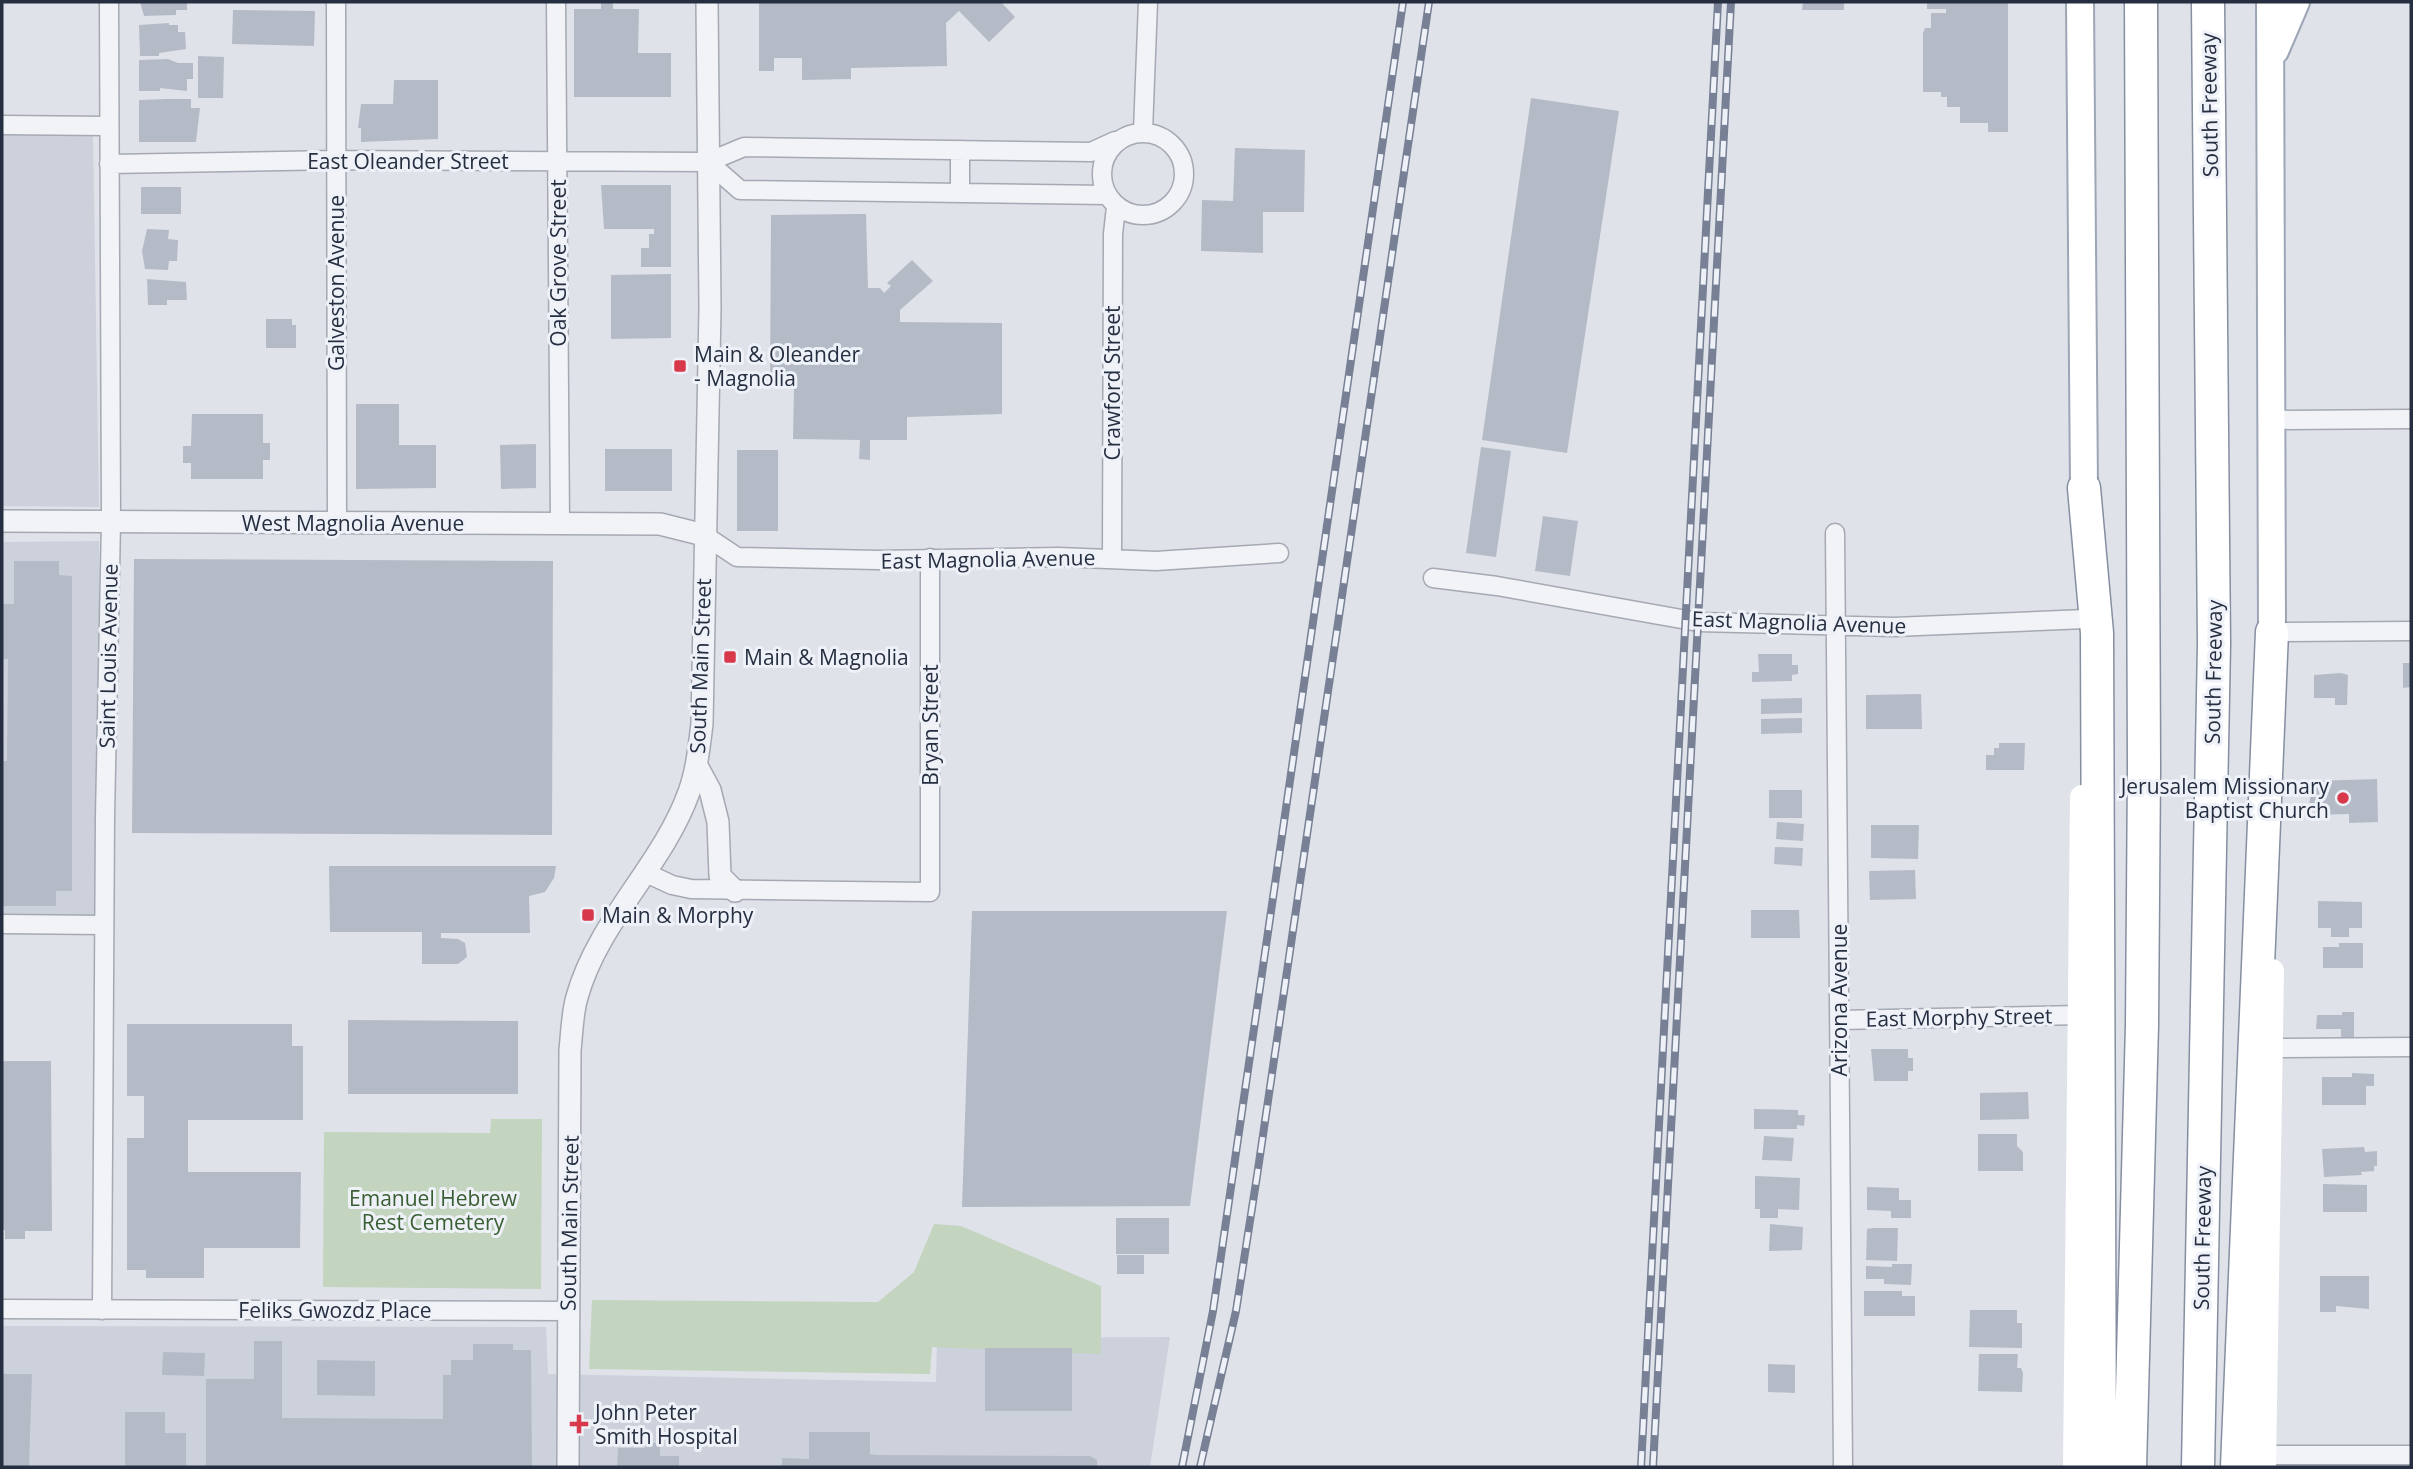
<svg xmlns="http://www.w3.org/2000/svg" width="2413" height="1469" viewBox="0 0 2413 1469" font-family="'Open Sans',sans-serif">
  <rect width="100%" height="100%" fill="#dfe2e9"/>
  <path fill="#ccd1db" d="M2 133H93L99 507 2 506Z
    M99 541 104 925 2 924V542Z
    M2 1326 546 1327 548 1374 936 1382 937 1338 1170 1337 1150 1467H2Z"/>
  <path fill="#c3d4bf" d="M491 1119H542L541 1289 323 1287 324 1132 490 1133Z
    M934 1224 961 1226 1101 1286V1354L932 1347 930 1374 589 1369 592 1300 878 1302 914 1272Z"/>
  <path fill="#b5bbc6" d="M140 2H187V10H176V15L144 16Z
    M601 2H613V9H639L638 53H671V97H574V9H601Z
    M759 2H1001L1015 17 989 42 959 11 946 23 947 66 851 68V79L802 80V58H774V71H759Z
    M1803 2H1844V10H1802Z
    M1927 2H2008V132H1988V123H1960V107H1947V97H1941V92H1923V33L1925 28H1931V13H1946V9H1927Z
    M233 10 315 11 314 46 232 44Z
    M169 23V25H178V32H185L186 49 159 53V56H140L139 25Z
    M198 56 224 57 223 98H198Z
    M168 59 178 63H193V79H187V91L160 88V91H139V60Z
    M394 80H438V139L361 142V128H358L361 104H393Z
    M1531 98 1619 111 1567 453 1482 440Z
    M167 99H191V108H200L196 142H139V100Z
    M1235 148 1305 150 1304 212H1263V253L1201 251 1202 200 1233 201Z
    M601 185H671V267H641V248H649V234H654V229H604Z
    M141 187H181V214H141Z
    M856 214H866L868 288H880L884 293 891 286 887 283 912 260 933 281 900 310V322L1002 323V414L907 417V440H870V460L859 459 860 440 793 439 794 387H770L771 215Z
    M147 229 169 230 168 239 178 240 177 261H169L168 270 145 269 142 251Z
    M671 274V338L611 339V275Z
    M147 279 186 282 187 300H167V305H148Z
    M266 319H292V325H296V348H266Z
    M356 404H399V445H436V488L356 489Z
    M192 414H263V443H270V460H263V479H191V463H183V446H191Z
    M536 444V488L501 489 500 445Z
    M1481 447 1511 451 1496 557 1466 553Z
    M605 449H672V491H605Z
    M737 450H778V531H737Z
    M1543 516 1578 521 1570 576 1535 571Z
    M134 559 553 561 552 835 132 833Z
    M14 561H59V575L72 576V891H56V906H2V761H7L8 659H2V604H14Z
    M1758 654H1792V665H1798V674L1792 675V681L1752 682V672H1759Z
    M2403 663H2411V687L2403 688Z
    M2341 673 2348 675 2347 705H2335V698H2314V675Z
    M1921 694 1922 729H1866V695Z
    M1802 698V713L1761 714V699Z
    M1802 718V733L1761 734V719Z
    M1999 743H2025L2024 770H1986V755H1994V748H1999Z
    M2377 779 2378 822 2349 823V814L2314 815V805H2309L2313 781Z
    M1769 790H1802V818H1769Z
    M1777 822 1804 824 1803 841 1776 839Z
    M1871 825H1919L1918 859 1871 858Z
    M1775 847 1803 848 1802 866 1774 864Z
    M329 866H556L554 878 545 892 529 896 530 933H441V938L458 939 465 943 467 957 458 964H422V932H330Z
    M1915 870 1916 899 1870 900 1869 871Z
    M2318 901 2362 902V928H2349V937H2331V928H2318Z
    M1751 910H1799L1800 938H1751Z
    M972 911H1227L1190 1206 962 1207Z
    M2339 943H2363V968H2323V947H2339Z
    M2342 1012H2354V1038H2341V1029H2316L2317 1015H2342Z
    M348 1020 518 1021V1094H348Z
    M127 1024H292V1046H303V1120H188V1172H301L300 1248H204V1278H146V1270H127V1138H144V1096H127Z
    M1871 1049H1908V1058H1913V1071H1908V1081H1874Z
    M2 1061H51L52 1231H25V1239H5V1230H2Z
    M2352 1073 2374 1074V1086H2366V1105H2322V1077H2352Z
    M2028 1092 2029 1119 1980 1120V1093Z
    M1754 1109 1798 1110V1115H1805L1804 1126 1797 1125V1129H1754Z
    M1978 1134H2017V1146L2023 1152V1171H1978Z
    M1764 1136 1794 1138 1792 1161 1762 1160Z
    M2364 1147 2365 1152 2377 1151V1166H2374V1171L2361 1172 2362 1175 2324 1177 2322 1149Z
    M1755 1176 1800 1178 1799 1210 1778 1209V1218H1760V1209H1755Z
    M2323 1184 2367 1185V1212H2323Z
    M1867 1187 1899 1188V1200H1911V1218H1891V1211L1867 1210Z
    M1116 1218H1169V1254H1116Z
    M1770 1224 1803 1227 1802 1250 1769 1251Z
    M1873 1228H1898L1897 1261 1866 1260 1867 1229Z
    M1117 1255H1144V1274H1117Z
    M1892 1264H1912L1911 1285 1884 1284V1279H1866V1266L1892 1267Z
    M2320 1276H2369V1309L2336 1306V1312H2320Z
    M1864 1291H1902V1296H1915V1316H1864Z
    M1970 1310H2017V1323H2022V1348L1969 1347Z
    M254 1341H282V1418L443 1419V1375H451V1360H473V1344H513V1350H531L532 1467H206V1379H254Z
    M985 1348H1072V1411H985Z
    M163 1352 205 1353 204 1376 162 1375Z
    M1979 1354H2018L2017 1368H2021L2023 1373 2022 1392 1978 1391Z
    M317 1360 375 1361V1396L317 1395Z
    M1768 1364 1795 1365V1393L1768 1392Z
    M2 1374H32L29 1467H2Z
    M125 1412H165V1433H186V1467H125Z
    M809 1432H870V1454L876 1455 1090 1456 1097 1460V1467H782V1458L809 1459Z
    M645 1443H660V1456H679V1467H617L618 1448H645Z"/>
  <g fill="none" stroke-linecap="round" stroke-linejoin="round">
    <defs>
      <path id="minor" d="M336 2 337 523
        M556 2 560 523
        M2 125 108 126
        M1143 131 1148 2
        M1102 174a41 41 0 1 1 82 0a41 41 0 1 1-82 0Z
        M960 150V193
        M708 162 740 190 1106 195
        M109 164 336 160 708 162 744 147 1091 152 1115 141
        M2270 420 2411 419
        M1835 533 1843 1467
        M704 535 737 557 878 560 1059 557 1156 561 1279 553
        M1112 558 1113 234 1116 207
        M1433 578 1497 586 1698 622 1894 627 2085 619
        M2272 632 2411 631
        M644 872 672 885 691 889 930 892V558
        M2 924 104 925
        M1839 1020 2080 1015
        M2272 1048 2411 1047
        M2 1309 568 1311
        M102 1310 105 817 111 522 109 2
        M2264 1455H2411"/>
      <path id="tertiary" d="M2 521 660 524 704 535
        M697 766 710 790 718 822 720 876 735 891
        M568 1467 570 1050C572 1033 572 1014 577 997 598 921 663 865 689 792 697 770 699 747 702 724L710 308 707 2"/>
      <path id="primary" d="M2080 2 2084 488
        M2270 2 2272 632
        M2275 51 2296 2"/>
      <path id="motorway" d="M2084 488 2097 633 2100 1467
        M2130 1467 2142 1025 2144 769 2141 2
        M2198 1467 2214 644 2208 2
        M2237 1467 2272 632"/>
    </defs>
    <use href="#minor" stroke="#a4a9b3" stroke-width="21"/>
    <use href="#tertiary" stroke="#a4a9b3" stroke-width="24"/>
    <use href="#primary" stroke="#9da6b6" stroke-width="30"/>
    <use href="#motorway" stroke="#858fa1" stroke-width="35"/>
    <use href="#minor" stroke="#f2f3f7" stroke-width="18"/>
    <use href="#tertiary" stroke="#f2f3f7" stroke-width="21"/>
    <path stroke="#fff" stroke-width="24" d="M2075 1467 2082 797
      M2264 1467 2272 971"/>
    <use href="#primary" stroke="#fff" stroke-width="26"/>
    <use href="#motorway" stroke="#fff" stroke-width="32"/>
    <defs>
      <path id="rail" d="M1182 1467 1213 1311 1403 2
        M1200 1467 1236 1311 1257 1176 1429 2
        M1641 1467 1718 2
        M1653 1467 1731 2"/>
    </defs>
    <use href="#rail" stroke="#778094" stroke-width="8"/>
    <use href="#rail" stroke="#eef1f7" stroke-width="5" stroke-dasharray="16" stroke-linecap="butt"/>
  </g>
  <g fill="#d8394a" stroke="#eef1f7" stroke-width="2.5">
    <rect x="673" y="359" width="14" height="14" rx="3.5"/>
    <rect x="723" y="650" width="14" height="14" rx="3.5"/>
    <circle cx="2343" cy="798" r="7"/>
    <rect x="581" y="908" width="14" height="14" rx="3.5"/>
    <path d="M575.5 1413.5h7v7h7v7h-7v7h-7v-7h-7v-7h7z"/>
  </g>
  <g text-anchor="middle" dominant-baseline="central" stroke-width="6" stroke-linejoin="round" paint-order="stroke">
    <g font-size="21" fill="#262f41" stroke="#eef1f7">
      <text transform="translate(2209 105) rotate(-91)">South Freeway</text>
      <text x="408" y="161">East Oleander Street</text>
      <text transform="translate(558 263) rotate(-90)">Oak Grove Street</text>
      <text transform="translate(336 283) rotate(-90)">Galveston Avenue</text>
      <text transform="translate(1112 383) rotate(-90)">Crawford Street</text>
      <text x="353" y="523">West Magnolia Avenue</text>
      <text transform="translate(988 559) rotate(-1)">East Magnolia Avenue</text>
      <text transform="translate(1799 622) rotate(2)">East Magnolia Avenue</text>
      <text transform="translate(108 656) rotate(-89)">Saint Louis Avenue</text>
      <text transform="translate(700 666) rotate(-88)">South Main Street</text>
      <text transform="translate(2213 672) rotate(-89)">South Freeway</text>
      <text transform="translate(930 725) rotate(-90)">Bryan Street</text>
      <text transform="translate(1839 1000) rotate(-90)">Arizona Avenue</text>
      <text transform="translate(1959 1017) rotate(-1)">East Morphy Street</text>
      <text transform="translate(569 1223) rotate(-89)">South Main Street</text>
      <text transform="translate(2202 1238) rotate(-89)">South Freeway</text>
      <text x="335" y="1310">Feliks Gwozdz Place</text>
    </g>
    <g font-size="21" fill="#262f41" stroke="#eef1f7" text-anchor="start">
      <text x="694" y="354">Main &amp; Oleander<tspan x="694" dy="24">- Magnolia</tspan></text>
      <text x="744" y="657">Main &amp; Magnolia</text>
      <text x="2329" y="786" text-anchor="end">Jerusalem Missionary<tspan x="2329" dy="24">Baptist Church</tspan></text>
      <text x="602" y="915">Main &amp; Morphy</text>
      <text x="595" y="1412">John Peter<tspan x="595" dy="24">Smith Hospital</tspan></text>
    </g>
    <g font-size="21" fill="#395e32" stroke="#eef1f7">
      <text x="433" y="1198">Emanuel Hebrew<tspan x="433" dy="24">Rest Cemetery</tspan></text>
    </g>
  </g>
  <rect width="2413" height="1469" fill="none" stroke="#262f41" stroke-width="7"/>
</svg>
